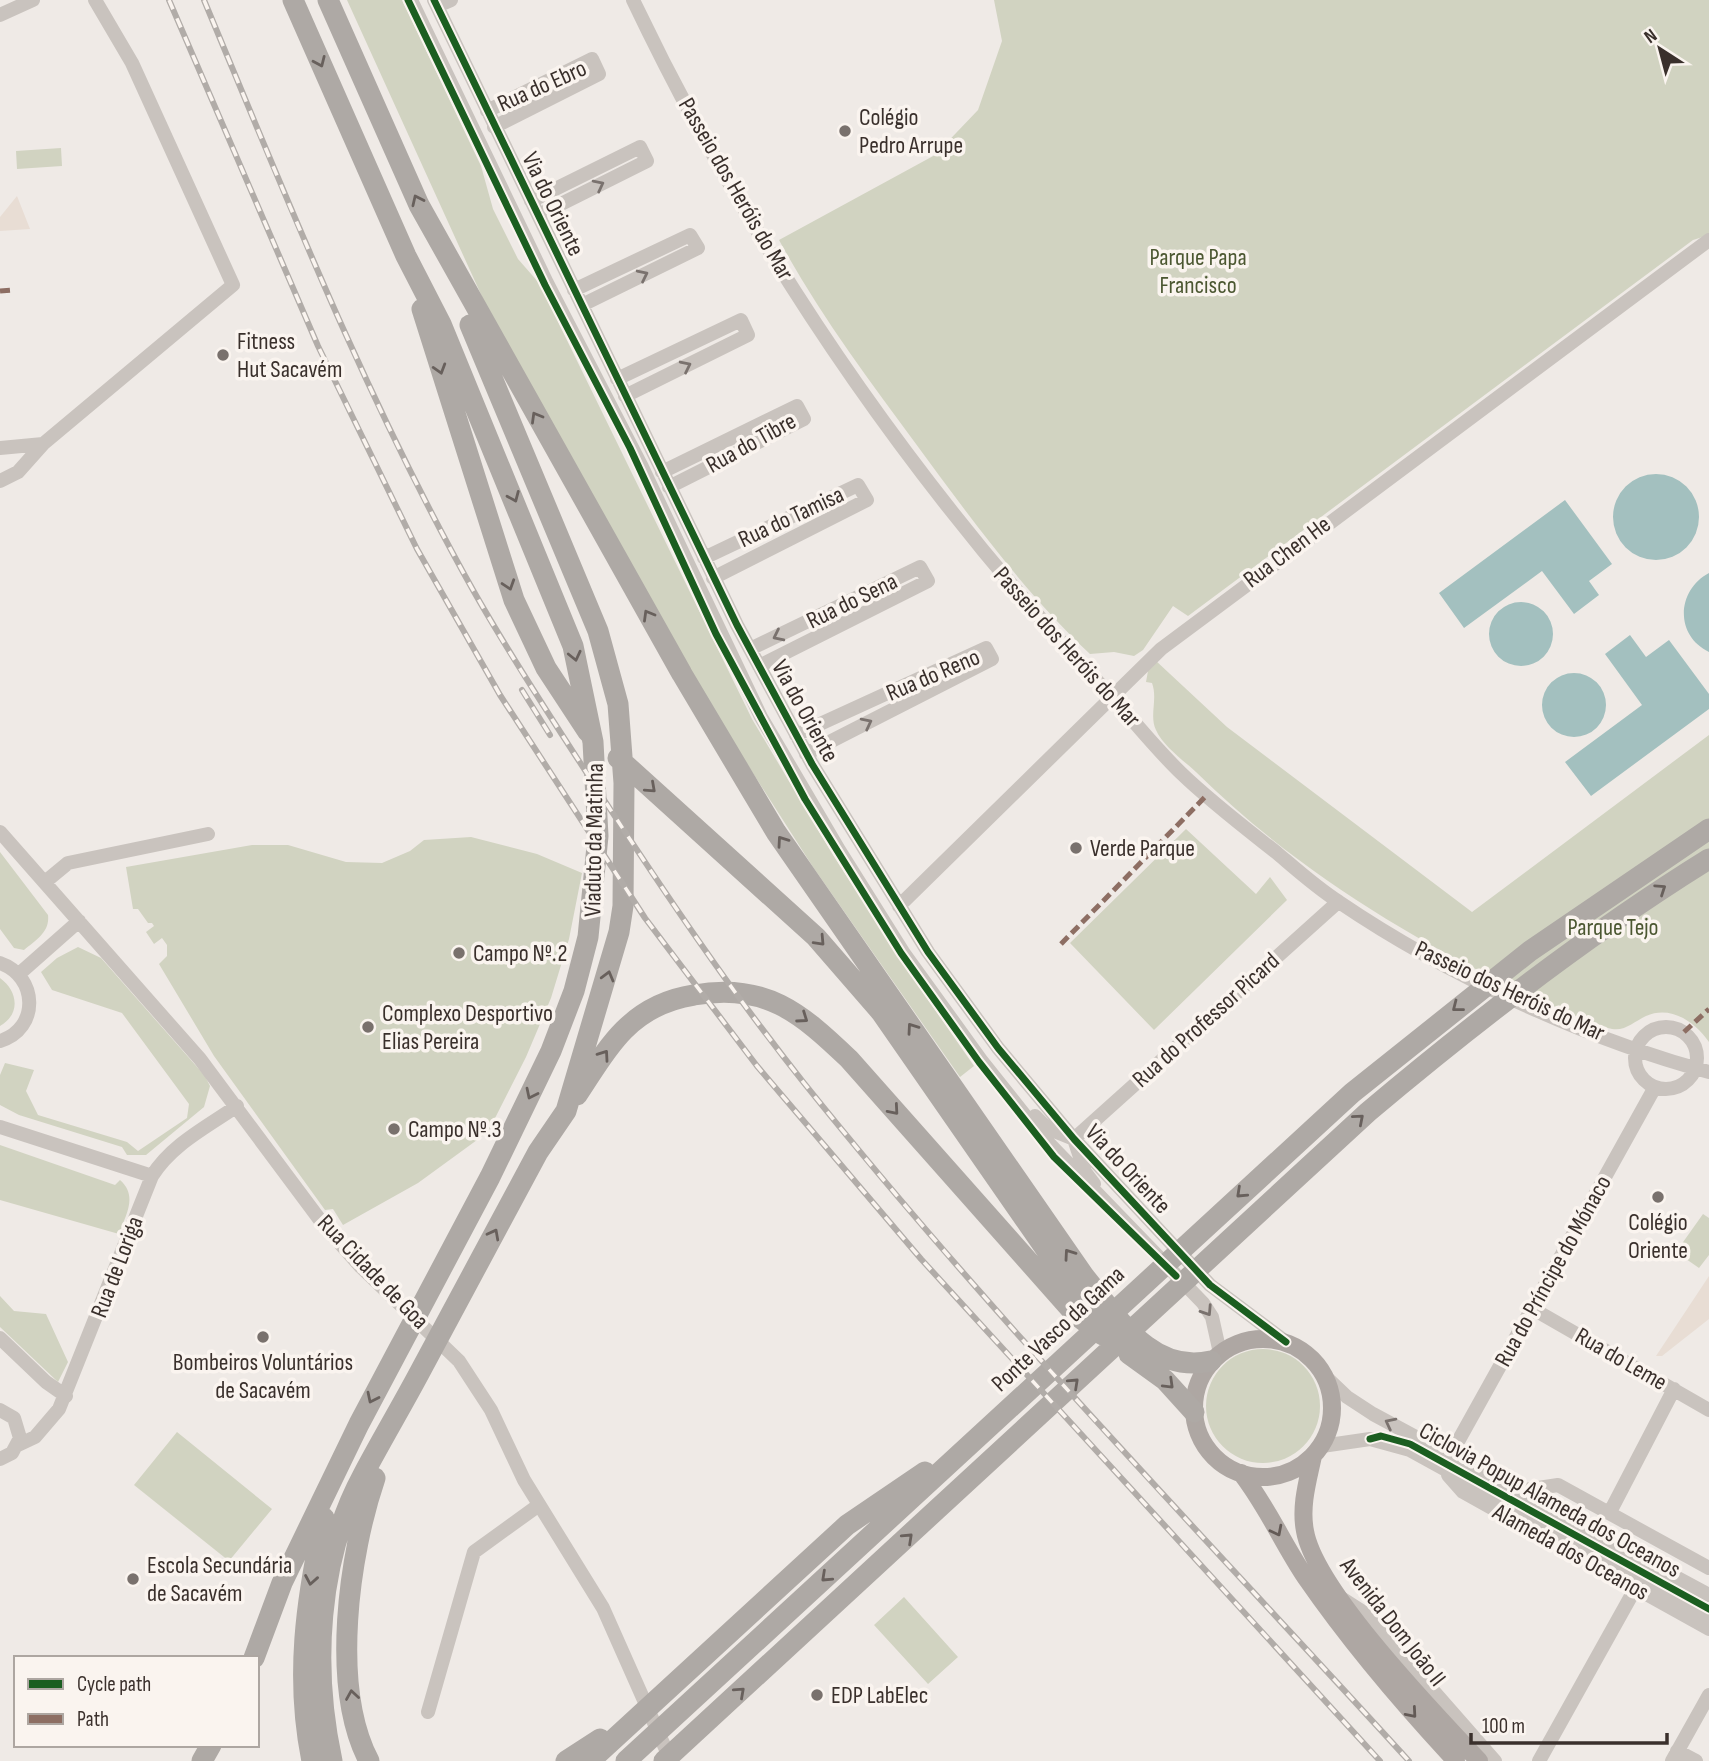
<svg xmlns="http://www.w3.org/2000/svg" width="1709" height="1761" viewBox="0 0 1709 1761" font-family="'Sofia Sans Condensed',sans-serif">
  <rect width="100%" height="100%" fill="#efeae6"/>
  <path fill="#d1d3c1" d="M347 0H402L481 166 493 209 518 259 539 283 752 719 833 855 906 968 974 1066 960 1077 813 867 687 670 489 312Z
    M994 0H1709V235L1693 240 1188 616 1173 606 1143 650 1134 656 1114 652 1090 654C1024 592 969 516 916 444 868 379 818 312 779 240L935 155 978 110 1002 41Z
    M61 148 62 166 17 169 16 151Z
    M1155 660 1227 727 1472 912 1709 735V1042C1695 1022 1671 1005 1646 1016 1633 1022 1624 1033 1608 1028 1574 1017 1542 1001 1510 986 1396 931 1286 861 1196 772 1183 760 1163 746 1156 730 1149 716 1158 699 1152 683L1146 682 1148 671Z
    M1186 829 1256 894 1270 877 1287 900 1154 1030 1070 943Z
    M471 837 537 854 582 873 569 939 551 998 526 1057 488 1132 418 1183 343 1225 333 1209 325 1210 214 1056 159 964 167 956V945L162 938 154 944 146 932 154 926 152 923H148L138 909H133L126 867 252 845H288L346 862 382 863 410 851 424 840Z
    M0 852 48 915C50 932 36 940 24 950L14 948 0 929Z
    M78 947 101 958 205 1076 210 1086 204 1107 146 1155H127L122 1147 19 1115 0 1105V1075L5 1063 34 1070 26 1091 38 1115 127 1142 138 1151 187 1118 189 1104 122 1013 52 990 41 972 57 958Z
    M0 978C18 991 21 1014 0 1026Z
    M0 1145 115 1185 120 1180C138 1196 126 1214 119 1234L0 1200Z
    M1703 1214 1709 1218V1255L1699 1268 1676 1252Z
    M0 1296 14 1311 46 1314 68 1362 58 1382 0 1327Z
    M1206 1406a57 57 0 1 1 114 0a57 57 0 1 1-114 0Z
    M177 1432 272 1509 229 1561 134 1485Z
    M904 1597 958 1657 928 1684 874 1625Z"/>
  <path fill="#e8ddd4" d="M17 196 30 229 0 231V217Z
    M1709 1276V1319L1662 1356H1656Z"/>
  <path fill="#a3c0bf" d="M1613 517a43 43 0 1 1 86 0a43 43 0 1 1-86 0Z
    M1565 500 1612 564 1589 581 1599 595 1574 614 1542 571 1464 628 1439 593Z
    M1709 573V652C1674 635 1677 590 1709 573Z
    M1489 634a32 32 0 1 1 64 0a32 32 0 1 1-64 0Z
    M1630 635 1646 657 1669 640 1709 694V709L1591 796 1565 762 1642 705 1605 654Z
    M1542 705a32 32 0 1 1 64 0a32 32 0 1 1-64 0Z"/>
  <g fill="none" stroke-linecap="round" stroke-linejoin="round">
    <path stroke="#c9c3be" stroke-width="14" d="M411 0 547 283 642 467 761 717 839 850 903 952 981 1060 1039 1133 1203 1303 1212 1317 1220 1353
      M434 0 737 625 812 764 928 952 998 1048 1074 1139 1210 1285 1286 1342
      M633 0C755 256 918 491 1112 697 1135 722 1156 749 1181 773 1211 802 1244 827 1277 853 1297 870 1317 888 1339 902 1445 974 1585 1039 1709 1072
      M437 6 451 0
      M0 15 33 0
      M487 111 592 59 599 74 494 127
      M531 201 640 147 647 161 539 215
      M574 290 690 235 698 248 582 305
      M617 379 741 320 748 335 625 396
      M0 448 43 444
      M662 472 797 406 804 419 669 487
      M0 481 18 472 43 444 233 285 132 63 95 0
      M704 558 858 485 867 500 713 578
      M750 649 920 567 928 581 759 666
      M796 735 986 648 992 659 806 754
      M0 832 200 1059 323 1224 361 1267 459 1361 491 1410 524 1480 603 1608 671 1761
      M45 882 68 863 208 834
      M899 906 1161 649 1709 240
      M0 963C38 976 40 1029 0 1041
      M19 974 79 921
      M1635 1058a31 31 0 1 1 62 0a31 31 0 1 1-62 0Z
      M1035 1116 1047 1128 1074 1139 1085 1172 1094 1184
      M0 1127 152 1176
      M1074 1139 1338 902
      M1533 1309 1709 1410
      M0 1338 46 1382 66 1396
      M1326 1377 1347 1397 1373 1414 1709 1595
      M0 1410 14 1418 20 1438 12 1453 0 1459
      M18 1445 35 1437 59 1409 152 1176C172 1144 207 1127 237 1106
      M1322 1446 1370 1439 1410 1450 1709 1615
      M1451 1454 1655 1087
      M1448 1475 1463 1492 1709 1629
      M1518 1491 1558 1485 1709 1568
      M1610 1512 1674 1389
      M1341 1598 1366 1614 1495 1761
      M428 1712 474 1552 539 1505
      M1677 1751 1696 1761
      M1539 1761 1635 1589
      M1672 1761 1709 1695"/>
    <path stroke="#aea7a3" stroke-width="18" d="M1194 1408a69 69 0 1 1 138 0a69 69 0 1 1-138 0Z
      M1313 1456C1308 1480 1300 1506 1305 1531 1315 1590 1435 1714 1479 1761
      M1241 1473C1267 1506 1283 1544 1306 1578 1351 1643 1402 1703 1456 1761"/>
    <path stroke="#aea9a5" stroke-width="21" d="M328 0 419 205 682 674 776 832 1084 1276C1117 1316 1151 1375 1211 1361
      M422 309 514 600 546 668 588 732
      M618 758 816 937 881 1012 1072 1287 1140 1361
      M577 1095C592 1073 605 1049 624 1030 643 1011 668 999 694 995 765 982 801 1013 849 1059L1075 1314 1103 1335
      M1129 1354 1165 1380 1194 1412
      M254 1658 282 1583 359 1424 490 1177 551 1051 574 991 588 937 598 836 593 742 573 646 441 324 406 256 293 0
      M202 1761 211 1745
      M312 1761C295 1678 306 1600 324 1518
      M332 1761C312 1668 317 1560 363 1475 382 1439 403 1404 422 1368 461 1296 499 1224 538 1152L566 1111 619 932 623 906 624 783 618 704 598 631 470 325
      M369 1761C330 1687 349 1554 375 1478
      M566 1761 600 1739
      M590 1761 847 1525 925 1472
      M626 1761 1352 1093 1530 951 1709 829
      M664 1761 1368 1112C1476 1021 1588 934 1709 859"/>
    <defs>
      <path id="rail" d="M169 0 318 346 417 549 500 695 645 918 757 1066 921 1259 1380 1761
        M204 0C287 199 367 401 473 590 512 659 556 725 599 792 664 892 730 990 804 1083 993 1319 1205 1537 1409 1761
        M522 690 550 735"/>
    </defs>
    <use href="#rail" stroke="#b1aca8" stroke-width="6"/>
    <use href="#rail" stroke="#faf4ef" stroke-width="3.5" stroke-dasharray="10" stroke-linecap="butt"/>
    <path stroke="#8d6e63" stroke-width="5" stroke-dasharray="10 5" stroke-linecap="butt" d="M0 291 12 290
      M1061 944 1206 796
      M1684 1032 1709 1009"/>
    <defs>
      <path id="cycleway" d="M408 0 545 285 630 448 716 634 805 799 901 953 979 1062 1054 1157 1176 1276
        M434 0 737 625 812 764 928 952 998 1048 1074 1139 1210 1285 1286 1342
        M1370 1439 1381 1436 1410 1444 1709 1609"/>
    </defs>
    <use href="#cycleway" stroke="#faf4ef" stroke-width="11"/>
    <use href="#cycleway" stroke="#1b5e20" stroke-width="7"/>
  </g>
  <defs><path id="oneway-chevron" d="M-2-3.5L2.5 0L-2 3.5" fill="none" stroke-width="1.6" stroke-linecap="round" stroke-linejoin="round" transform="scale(1.75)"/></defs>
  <g stroke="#68605c">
    <use href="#oneway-chevron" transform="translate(320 62) rotate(66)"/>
    <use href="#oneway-chevron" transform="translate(417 200) rotate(-115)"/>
    <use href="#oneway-chevron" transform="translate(440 369) rotate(73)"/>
    <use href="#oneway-chevron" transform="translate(536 417) rotate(-120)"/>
    <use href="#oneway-chevron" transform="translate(514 497) rotate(67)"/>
    <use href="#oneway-chevron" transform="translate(509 585) rotate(72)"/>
    <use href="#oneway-chevron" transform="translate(648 615) rotate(-120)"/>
    <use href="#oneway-chevron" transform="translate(575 656) rotate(77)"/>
    <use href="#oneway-chevron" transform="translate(651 788) rotate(42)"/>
    <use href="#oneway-chevron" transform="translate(782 841) rotate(-125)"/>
    <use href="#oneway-chevron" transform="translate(1661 889) rotate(-34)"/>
    <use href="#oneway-chevron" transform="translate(820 941) rotate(47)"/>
    <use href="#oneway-chevron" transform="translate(608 976) rotate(-75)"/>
    <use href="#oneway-chevron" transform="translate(1457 1007) rotate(142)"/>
    <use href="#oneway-chevron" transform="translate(803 1018) rotate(35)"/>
    <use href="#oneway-chevron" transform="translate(912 1028) rotate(-125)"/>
    <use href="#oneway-chevron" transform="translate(604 1055) rotate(-55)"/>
    <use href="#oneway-chevron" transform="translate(531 1094) rotate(116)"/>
    <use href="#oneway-chevron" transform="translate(894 1110) rotate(49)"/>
    <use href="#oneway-chevron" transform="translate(1359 1119) rotate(-41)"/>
    <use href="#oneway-chevron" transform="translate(1241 1193) rotate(137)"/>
    <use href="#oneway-chevron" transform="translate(494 1234) rotate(-62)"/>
    <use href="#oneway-chevron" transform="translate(1069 1254) rotate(-125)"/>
    <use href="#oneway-chevron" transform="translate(1074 1383) rotate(-43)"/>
    <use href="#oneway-chevron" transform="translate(1169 1384) rotate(44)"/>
    <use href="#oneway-chevron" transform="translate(372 1398) rotate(116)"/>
    <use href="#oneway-chevron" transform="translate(908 1538) rotate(-43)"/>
    <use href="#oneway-chevron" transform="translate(826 1577) rotate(137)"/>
    <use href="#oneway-chevron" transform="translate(311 1580) rotate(100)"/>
    <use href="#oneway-chevron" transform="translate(740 1692) rotate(-42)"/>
    <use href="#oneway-chevron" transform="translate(352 1695) rotate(-99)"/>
  </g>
  <g stroke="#7a726e">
    <use href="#oneway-chevron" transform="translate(599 185) rotate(-27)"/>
    <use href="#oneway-chevron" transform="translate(643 275) rotate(-26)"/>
    <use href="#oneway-chevron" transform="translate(686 366) rotate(-26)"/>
    <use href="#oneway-chevron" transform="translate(778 636) rotate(154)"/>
    <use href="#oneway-chevron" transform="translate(867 723) rotate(-27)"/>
    <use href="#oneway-chevron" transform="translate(1207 1311) rotate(57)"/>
    <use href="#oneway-chevron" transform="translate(1390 1423) rotate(-153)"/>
  </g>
  <g stroke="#635a56">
    <use href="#oneway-chevron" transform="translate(1277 1531) rotate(63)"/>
    <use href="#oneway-chevron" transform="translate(1412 1713) rotate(49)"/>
  </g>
  <g fill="#79716d" stroke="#faf4ef" stroke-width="2.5">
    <circle cx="845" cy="131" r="7"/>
    <circle cx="223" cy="355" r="7"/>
    <circle cx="1076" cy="848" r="7"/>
    <circle cx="459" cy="953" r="7"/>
    <circle cx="368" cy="1027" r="7"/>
    <circle cx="394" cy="1129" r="7"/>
    <circle cx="1658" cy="1197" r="7"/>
    <circle cx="263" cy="1337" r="7"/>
    <circle cx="133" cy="1579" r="7"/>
    <circle cx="817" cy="1695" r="7"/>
  </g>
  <g text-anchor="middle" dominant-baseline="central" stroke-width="7" stroke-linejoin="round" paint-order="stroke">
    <g font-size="24" fill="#3a302c" stroke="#faf4ef">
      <text transform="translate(542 86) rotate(-24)">Rua do Ebro</text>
      <text transform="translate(736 189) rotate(60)">Passeio dos Heróis do Mar</text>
      <text transform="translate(553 204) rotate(64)">Via do Oriente</text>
      <text transform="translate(751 443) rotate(-29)">Rua do Tibre</text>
      <text transform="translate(791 517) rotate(-25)">Rua do Tamisa</text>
      <text transform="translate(1287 552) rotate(-37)">Rua Chen He</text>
      <text transform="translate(852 601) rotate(-26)">Rua do Sena</text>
      <text transform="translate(1067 647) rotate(48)">Passeio dos Heróis do Mar</text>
      <text transform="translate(933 675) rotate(-23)">Rua do Reno</text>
      <text transform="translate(805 711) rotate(61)">Via do Oriente</text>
      <text transform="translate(594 840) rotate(-89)">Viaduto da Matinha</text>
      <text transform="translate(1510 991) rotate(25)">Passeio dos Heróis do Mar</text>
      <text transform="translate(1206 1020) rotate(-42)">Rua do Professor Picard</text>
      <text transform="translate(1128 1169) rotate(47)">Via do Oriente</text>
      <text transform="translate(117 1267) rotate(-69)">Rua de Loriga</text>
      <text transform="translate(1553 1271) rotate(-61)">Rua do Príncipe do Mónaco</text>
      <text transform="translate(373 1272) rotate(46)">Rua Cidade de Goa</text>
      <text transform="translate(1058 1329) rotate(-43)">Ponte Vasco da Gama</text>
      <text transform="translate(1621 1359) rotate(30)">Rua do Leme</text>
      <text transform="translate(1550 1500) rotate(29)">Ciclovia Popup Alameda dos Oceanos</text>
      <text transform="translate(1571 1552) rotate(29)">Alameda dos Oceanos</text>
      <text transform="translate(1393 1622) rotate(52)">Avenida Dom João II</text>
    </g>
    <g font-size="24" fill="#3a302c" stroke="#faf4ef" text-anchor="start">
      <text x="859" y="117">Colégio<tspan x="859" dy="28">Pedro Arrupe</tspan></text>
      <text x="237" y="341">Fitness<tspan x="237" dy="28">Hut Sacavém</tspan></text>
      <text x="1090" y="848">Verde Parque</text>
      <text x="473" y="953">Campo Nº.2</text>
      <text x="382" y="1013">Complexo Desportivo<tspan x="382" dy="28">Elias Pereira</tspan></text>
      <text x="408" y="1129">Campo Nº.3</text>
      <text x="1658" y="1222" text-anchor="middle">Colégio<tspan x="1658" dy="28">Oriente</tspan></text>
      <text x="263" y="1362" text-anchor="middle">Bombeiros Voluntários<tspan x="263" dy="28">de Sacavém</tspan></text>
      <text x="147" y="1565">Escola Secundária<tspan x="147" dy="28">de Sacavém</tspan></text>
      <text x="831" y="1695">EDP LabElec</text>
    </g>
    <g font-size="24" fill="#4b5731" stroke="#faf4ef">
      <text x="1198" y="257">Parque Papa<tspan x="1198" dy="28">Francisco</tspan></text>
      <text x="1613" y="927">Parque Tejo</text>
    </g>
  </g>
  <rect x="14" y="1656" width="245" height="91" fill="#faf4ef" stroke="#ada6a1" stroke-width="2"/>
  <rect x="28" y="1679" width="35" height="10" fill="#1b5e20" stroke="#ada6a1" stroke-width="2"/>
  <text x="77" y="1691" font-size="21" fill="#3a302c">Cycle path</text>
  <rect x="28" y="1714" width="35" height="10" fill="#8d6e63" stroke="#ada6a1" stroke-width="2"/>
  <text x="77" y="1726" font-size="21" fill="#3a302c">Path</text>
  <g transform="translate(1660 49) rotate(324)" stroke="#faf4ef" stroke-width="5" paint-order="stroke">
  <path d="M0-5L12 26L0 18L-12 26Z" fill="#3a302c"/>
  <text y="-10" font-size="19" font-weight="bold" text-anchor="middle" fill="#3a302c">N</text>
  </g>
  <path d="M1471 1733v10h196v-10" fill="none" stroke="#3a302c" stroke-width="3.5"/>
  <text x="1482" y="1733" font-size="21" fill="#3a302c" stroke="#faf4ef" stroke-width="5" paint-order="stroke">100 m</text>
</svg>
